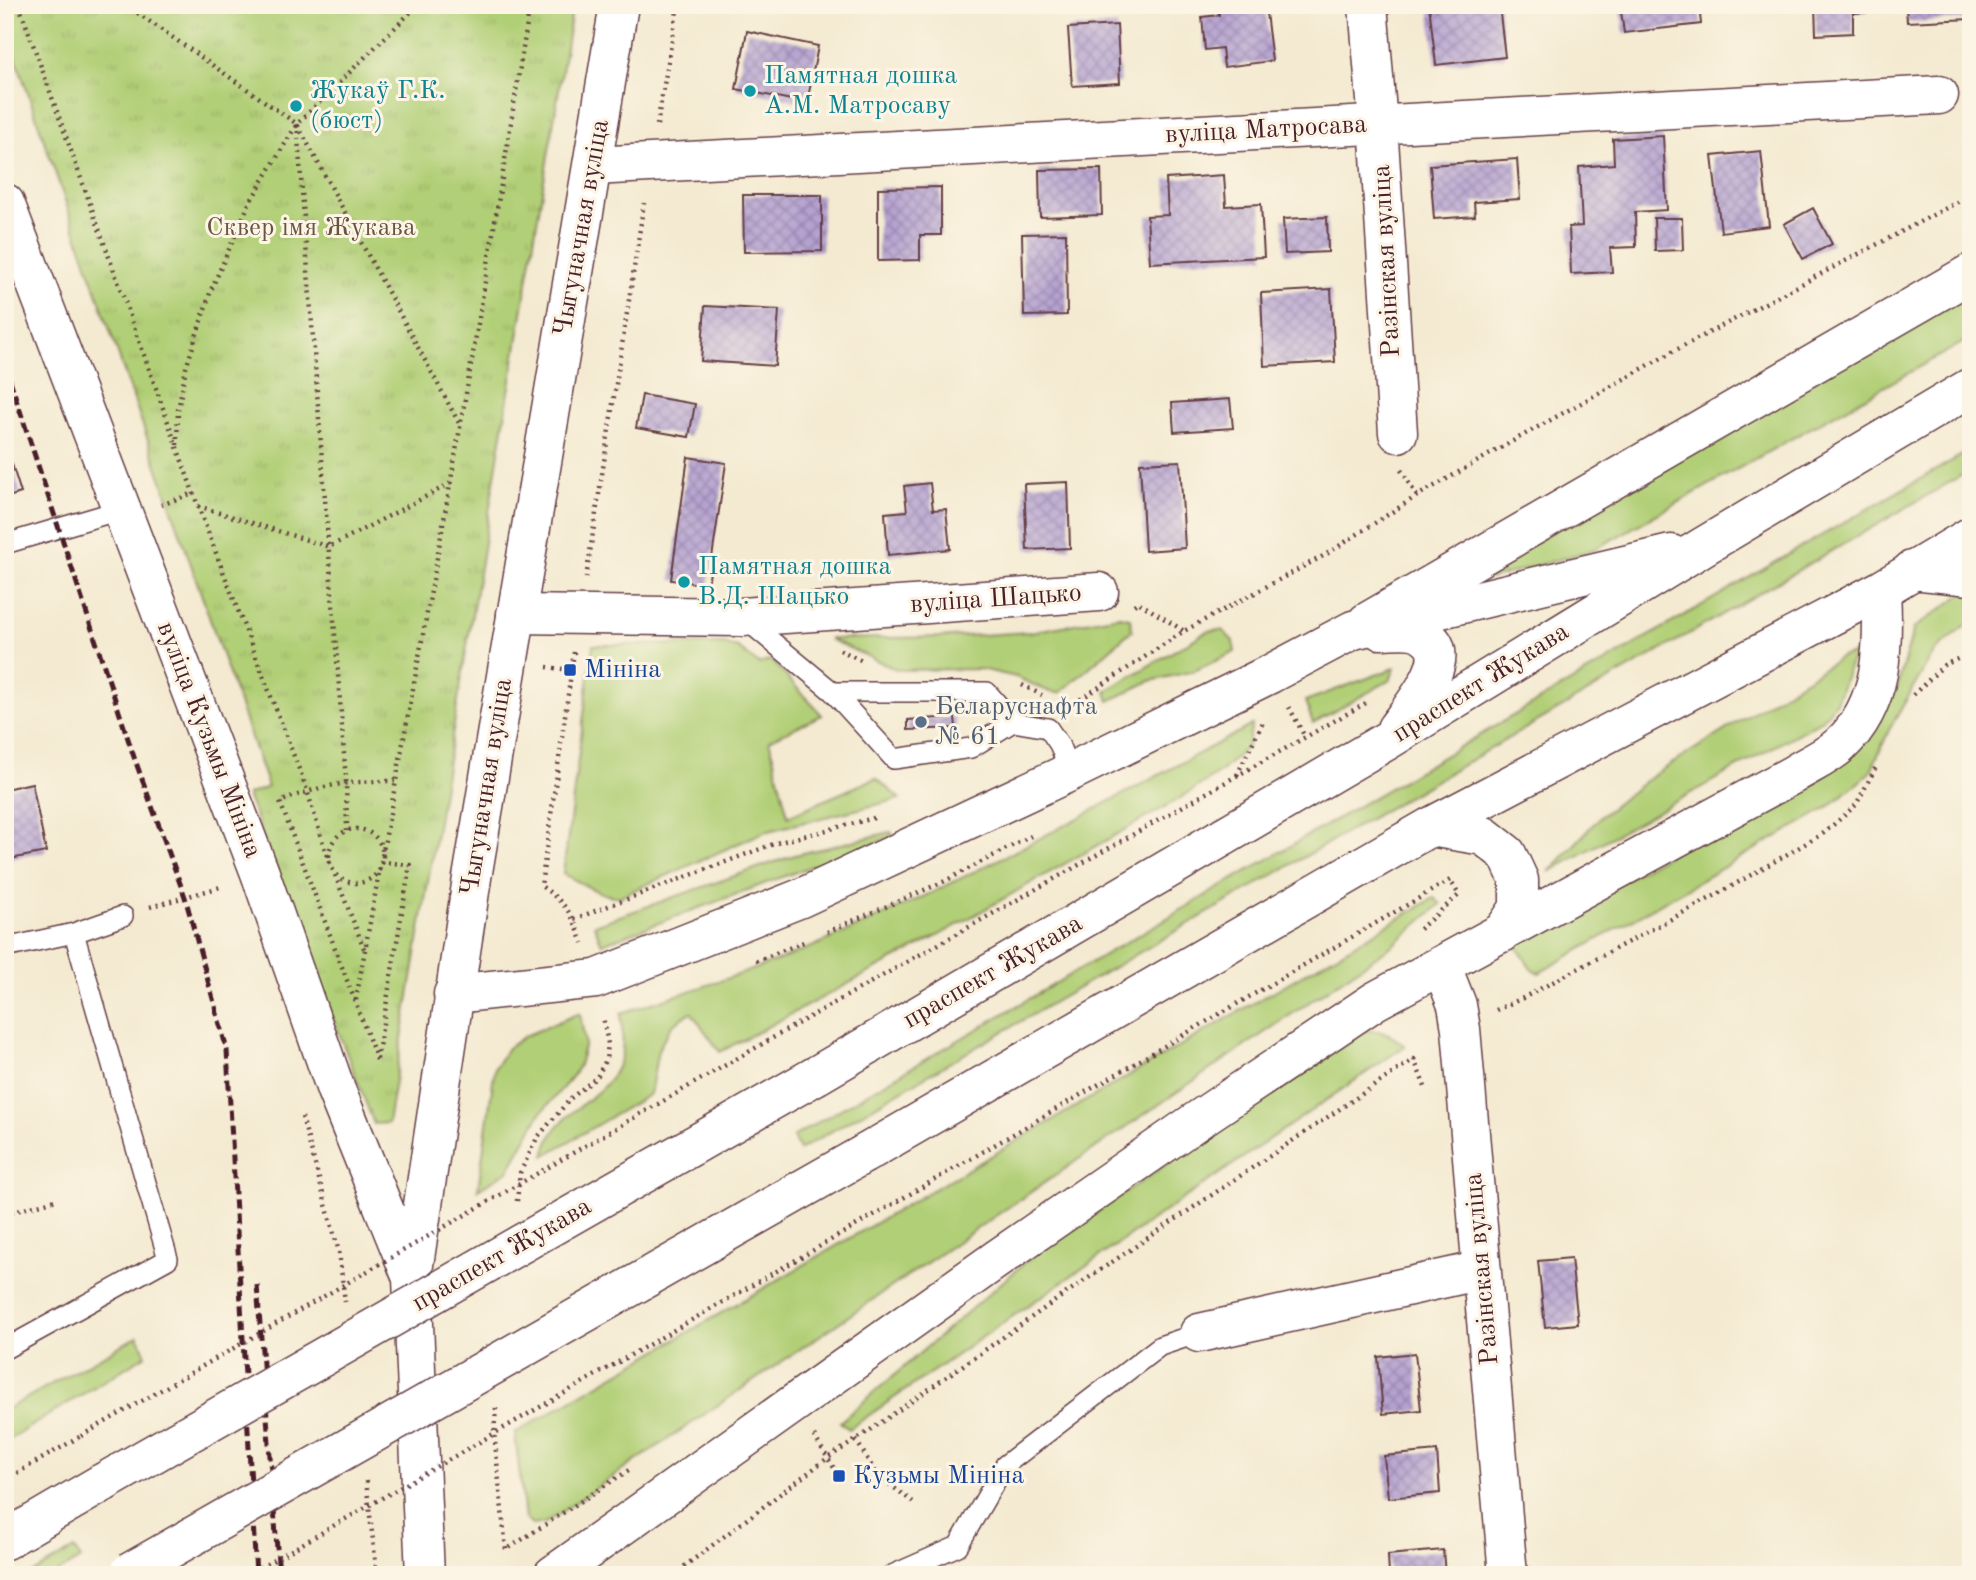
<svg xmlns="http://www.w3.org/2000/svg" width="1976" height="1580" viewBox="0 0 1976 1580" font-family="'Old Standard TT',serif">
  <defs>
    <pattern id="park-tufts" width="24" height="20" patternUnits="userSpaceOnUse" patternTransform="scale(1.75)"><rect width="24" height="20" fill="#b1cf76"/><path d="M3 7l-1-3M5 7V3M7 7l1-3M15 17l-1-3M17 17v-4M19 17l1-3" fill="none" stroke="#9ab166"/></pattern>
    <pattern id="building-cross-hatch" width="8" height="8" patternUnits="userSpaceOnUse" patternTransform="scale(1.75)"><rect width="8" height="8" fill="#b5a2d1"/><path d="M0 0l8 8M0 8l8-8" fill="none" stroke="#9583aa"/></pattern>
  </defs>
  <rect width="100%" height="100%" fill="#fcf5e5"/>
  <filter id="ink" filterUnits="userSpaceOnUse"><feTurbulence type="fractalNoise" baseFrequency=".0143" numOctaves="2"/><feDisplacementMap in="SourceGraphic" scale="14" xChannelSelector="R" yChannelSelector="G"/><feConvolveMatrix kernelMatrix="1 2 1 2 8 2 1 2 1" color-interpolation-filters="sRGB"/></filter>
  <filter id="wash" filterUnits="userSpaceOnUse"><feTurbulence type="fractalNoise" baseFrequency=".00686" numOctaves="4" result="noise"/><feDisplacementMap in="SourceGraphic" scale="28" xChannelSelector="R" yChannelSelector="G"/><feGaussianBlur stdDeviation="1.57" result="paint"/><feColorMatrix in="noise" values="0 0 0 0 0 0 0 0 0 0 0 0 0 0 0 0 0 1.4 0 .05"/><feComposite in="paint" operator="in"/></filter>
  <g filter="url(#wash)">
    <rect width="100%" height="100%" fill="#f4ead1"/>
    <path fill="#b1cf76" stroke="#7e7750" stroke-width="2" d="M1971 285V338L1595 549 1490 579 1477 576Z
      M1971 450V470L799 1150 793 1137 1803 546Z
      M1971 588V624L1965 626 1934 652 1889 730 1870 773 1827 808 1539 973 1531 968 1515 944 1864 740 1896 690 1914 628Z
      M1119 616 1130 618 1132 630 1060 693 1050 692 1016 677 980 669 898 670 829 639 949 637 1030 632Z
      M1222 630 1233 641 1235 652 1194 671 1150 681 1109 701 1106 691 1208 631Z
      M724 644 738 648 759 664 771 660 822 715 769 740 788 816 876 778 900 799 764 832 621 896C601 898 582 882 563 874L593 645Z
      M1854 654 1836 702 1822 720 1549 872 1601 816 1649 778 1843 656Z
      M1395 668 1390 680 1313 723 1305 701Z
      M1252 725 1247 747 1220 772 1179 799 934 938 720 1052 691 1012 672 1025 658 1050 650 1094 544 1156C546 1149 548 1141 552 1135 570 1104 609 1097 621 1057 625 1044 621 1026 621 1013 683 993 746 974 807 949 960 885 1105 804 1252 725Z
      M891 832 893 836 602 944 594 925 795 855Z
      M1434 898 1441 904 1393 945 545 1523 532 1525 525 1519 515 1433Z
      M580 1013 585 1043 579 1065 573 1076 540 1114 508 1171 478 1189 495 1067 508 1048 525 1036Z
      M1373 1030 1389 1034 1405 1046 849 1429 840 1422 1029 1259 1358 1032Z
      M138 1336 146 1355 5 1442V1410Z
      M74 1549 81 1559 53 1575H29Z"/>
    <path fill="url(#park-tufts)" stroke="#7e7750" stroke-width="2" d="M5 5H573L388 1123 374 1124 247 795 268 787 5 27Z"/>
    <g id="blocks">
      <path fill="url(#building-cross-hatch)" d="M1218 5H1265L1272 61 1224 67 1222 48 1205 50 1202 17 1219 15Z
        M1429 5H1499L1505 57 1436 65Z
        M1620 5H1699L1701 24 1624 33Z
        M1815 5H1867L1868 12 1853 13V33L1816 35Z
        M1906 5H1971V19L1907 22Z
        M1117 25 1120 83 1072 86 1068 28Z
        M747 31 818 46 807 103 736 89Z
        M1663 136 1667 210 1635 212 1636 247 1610 248 1612 272 1571 274 1569 227 1582 226 1579 167 1614 164 1613 139Z
        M1761 151 1769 226 1721 232 1712 156Z
        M1517 159 1520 199 1474 202 1475 216 1434 219 1430 165Z
        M1101 169 1102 215 1040 217 1039 170Z
        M1224 175 1226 206 1261 204 1264 257 1150 263 1147 216 1168 215 1166 179Z
        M941 187V235H920V260L878 261V188Z
        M743 195H822V251L744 252Z
        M1813 208 1832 244 1803 259 1784 224Z
        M1327 217 1328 252 1285 254 1283 219Z
        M1654 218H1682L1683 250 1655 251Z
        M1066 233 1067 315 1024 316 1022 234Z
        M1331 289 1335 362 1264 366 1261 293Z
        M705 306 779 310 775 366 701 361Z
        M642 395 695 404 689 437 636 428Z
        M1230 399 1233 428 1174 432 1172 403Z
        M5 442 21 493 5 498Z
        M688 457 726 463 708 585 671 580Z
        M1180 461 1185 548 1145 551 1140 463Z
        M1068 482 1070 548 1027 550 1024 484Z
        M930 483 933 510 946 509 950 549 888 555 885 513 907 511 904 486Z
        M955 717 956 728 908 730V720Z
        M32 783 46 852 5 860V789Z
        M1571 1258 1578 1324 1545 1327 1538 1261Z
        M1415 1353 1421 1410 1383 1414 1378 1357Z
        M1437 1451 1440 1493 1388 1498 1384 1456Z
        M1443 1550 1445 1575H1389L1388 1555Z"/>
    </g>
  </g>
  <g filter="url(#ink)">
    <use href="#blocks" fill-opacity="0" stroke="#643d44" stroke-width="2"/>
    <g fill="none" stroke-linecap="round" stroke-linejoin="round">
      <defs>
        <path id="lane" d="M5 544 120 510
          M746 620 833 692 894 759 971 748 1013 722 1048 728 1059 744 1070 772
          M833 692H987L1013 722
          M74 933 123 916
          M5 948 74 933 168 1259 5 1349
          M892 1575 958 1546 1005 1465 1160 1346 1199 1333"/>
        <path id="street" d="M1368 5 1378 124 1398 433
          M593 166 1939 95
          M1912 570 1971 576
          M516 614 742 617 1099 592
          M1367 622 1971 273
          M1442 967 1457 1005 1461 1029 1508 1575
          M1199 1333 1482 1270"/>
        <path id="secondary" d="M5 203 260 873 336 1090 412 1278
          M425 1575 412 1278 472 878 619 5"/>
        <path id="primary" d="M1380 630C1390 630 1403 628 1413 630 1418 631 1424 634 1428 638 1455 659 1410 709 1396 729
          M1430 827 1484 836 1507 854 1519 880V908L1502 933
          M453 994 596 979 801 898 1070 772 1270 674 1353 630 1671 554
          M817 1075 1388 740 1704 546 1971 387
          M864 1154 1430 827 1881 590 1971 536
          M5 1540 104 1482
          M553 1575 997 1259 1198 1120 1375 1001 1794 774C1808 765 1827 757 1840 745 1884 704 1884 645 1881 590"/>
      </defs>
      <use href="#lane" stroke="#643d44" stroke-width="22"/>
      <use href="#street" stroke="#643d44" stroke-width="41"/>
      <use href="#secondary" stroke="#643d44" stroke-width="41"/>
      <use href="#primary" stroke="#643d44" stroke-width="41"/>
      <path stroke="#643d44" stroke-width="4.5" stroke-dasharray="2 5" stroke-linecap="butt" d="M19 5 198 506 307 790 329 863
        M126 5 297 124 460 425
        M297 124 346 781 347 831
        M657 125 678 5
        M177 445 178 410 186 368 211 290 249 204 297 124 418 5
        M1401 470 1417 496
        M161 505 193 493
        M198 506 329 547 450 484
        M586 578 644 203
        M1134 605 1138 602 1184 631
        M840 650 863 661
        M574 652 541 886C567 904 572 914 583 943
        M547 667 570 670
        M1022 685 1042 695
        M1913 695 1944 665 1971 653
        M1289 707 1305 737
        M1070 709 1081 699 1184 631 1325 555 1417 496 1513 441 1676 350 1971 195
        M1237 775 1264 720
        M329 856a27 27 0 1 1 54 0a27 27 0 1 1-54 0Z
        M335 875 365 951
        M150 907 224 886
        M574 919 776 843 874 818
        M827 932 943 882 1031 836
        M756 961 806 941
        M356 1000C390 809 427 619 460 428 485 287 507 146 530 5
        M1496 1010 1523 998 1718 894 1824 833 1856 805 1877 765
        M797 1024 1366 703
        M377 1059 410 865 383 862
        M377 1060 280 802C322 784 350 781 395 781
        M302 1117 339 1252 345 1302
        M517 1201 520 1173 537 1138 571 1098 597 1077 606 1060 608 1044 603 1017
        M5 1214 56 1200
        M843 1233 1450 880 1459 895 1416 932
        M496 1408 494 1432 506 1550 629 1470
        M814 1436 839 1476
        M856 1440 877 1475 917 1505
        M5 1480 81 1436
        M366 1481 377 1575
        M673 1575 829 1457 856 1440 1075 1287 1414 1059 1425 1087"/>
      <use href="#lane" stroke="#fff" stroke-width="19"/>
      <use href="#street" stroke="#fff" stroke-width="38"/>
      <use href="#secondary" stroke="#fff" stroke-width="38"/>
      <use href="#primary" stroke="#fff" stroke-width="38"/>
      <path stroke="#4a1f2b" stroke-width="5" stroke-dasharray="10 5" stroke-linecap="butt" d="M5 365 134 757 185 897 227 1050 256 1575
        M257 1285 279 1575"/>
      <defs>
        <path id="primary-bridge" d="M104 1482 817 1075
          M130 1572 864 1154"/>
      </defs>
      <use href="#primary-bridge" stroke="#643d44" stroke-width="41" stroke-linecap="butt"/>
      <path stroke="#643d44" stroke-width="4.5" stroke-dasharray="2 5" stroke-linecap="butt" d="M81 1436 797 1024
        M248 1575 843 1233"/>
      <use href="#primary-bridge" stroke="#fff" stroke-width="38"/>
    </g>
  </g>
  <g fill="#0f9aa8" stroke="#fcf5e5" stroke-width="2.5">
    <circle cx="750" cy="91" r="7"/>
    <circle cx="296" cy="106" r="7"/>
    <circle cx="684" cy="582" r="7"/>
  </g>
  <g fill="#1a4fb4" stroke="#fcf5e5" stroke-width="2.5">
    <rect x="563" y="663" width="14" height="14" rx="3.5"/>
    <rect x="832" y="1469" width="14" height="14" rx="3.5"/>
  </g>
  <circle fill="#5c6f8a" stroke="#fcf5e5" stroke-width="2.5" cx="921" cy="722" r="7"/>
  <g text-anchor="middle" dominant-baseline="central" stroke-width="6" stroke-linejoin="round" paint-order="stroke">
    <g font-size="26" fill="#0d838f" stroke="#fcf5e5" text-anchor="start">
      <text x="764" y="76">Памятная дошка<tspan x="764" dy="30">А.М. Матросаву</tspan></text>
      <text x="310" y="91">Жукаў Г.К.<tspan x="310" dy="30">(бюст)</tspan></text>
      <text x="698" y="567">Памятная дошка<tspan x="698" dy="30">В.Д. Шацько</tspan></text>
    </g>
    <g font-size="26" fill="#4a1f2b" stroke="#fcf5e5">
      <text transform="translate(1266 130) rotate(-3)">вуліца Матросава</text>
      <text transform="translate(582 228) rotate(-80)">Чыгуначная вуліца</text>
      <text transform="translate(1387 261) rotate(-93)">Разінская вуліца</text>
      <text transform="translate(996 599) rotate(-4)">вуліца Шацько</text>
      <text transform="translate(1481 683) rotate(-32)">праспект Жукава</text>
      <text transform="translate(209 740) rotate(69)">вуліца Кузьмы Мініна</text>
      <text transform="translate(487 787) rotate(-81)">Чыгуначная вуліца</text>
      <text transform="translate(993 972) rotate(-30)">праспект Жукава</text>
      <text transform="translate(502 1255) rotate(-30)">праспект Жукава</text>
      <text transform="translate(1482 1269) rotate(-95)">Разінская вуліца</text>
    </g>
    <g font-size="26" fill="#695442" stroke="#fcf5e5">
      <text x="311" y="228">Сквер імя Жукава</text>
    </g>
    <g font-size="26" fill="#164399" stroke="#fcf5e5" text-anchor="start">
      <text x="584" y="670">Мініна</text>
      <text x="853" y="1476">Кузьмы Мініна</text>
    </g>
    <g font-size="26" fill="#4e5e75" stroke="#fcf5e5" text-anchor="start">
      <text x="935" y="707">Беларуснафта<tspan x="935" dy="30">№ 61</tspan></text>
    </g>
  </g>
  <rect width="1976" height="1580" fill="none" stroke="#fcf5e5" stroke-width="28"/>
</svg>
